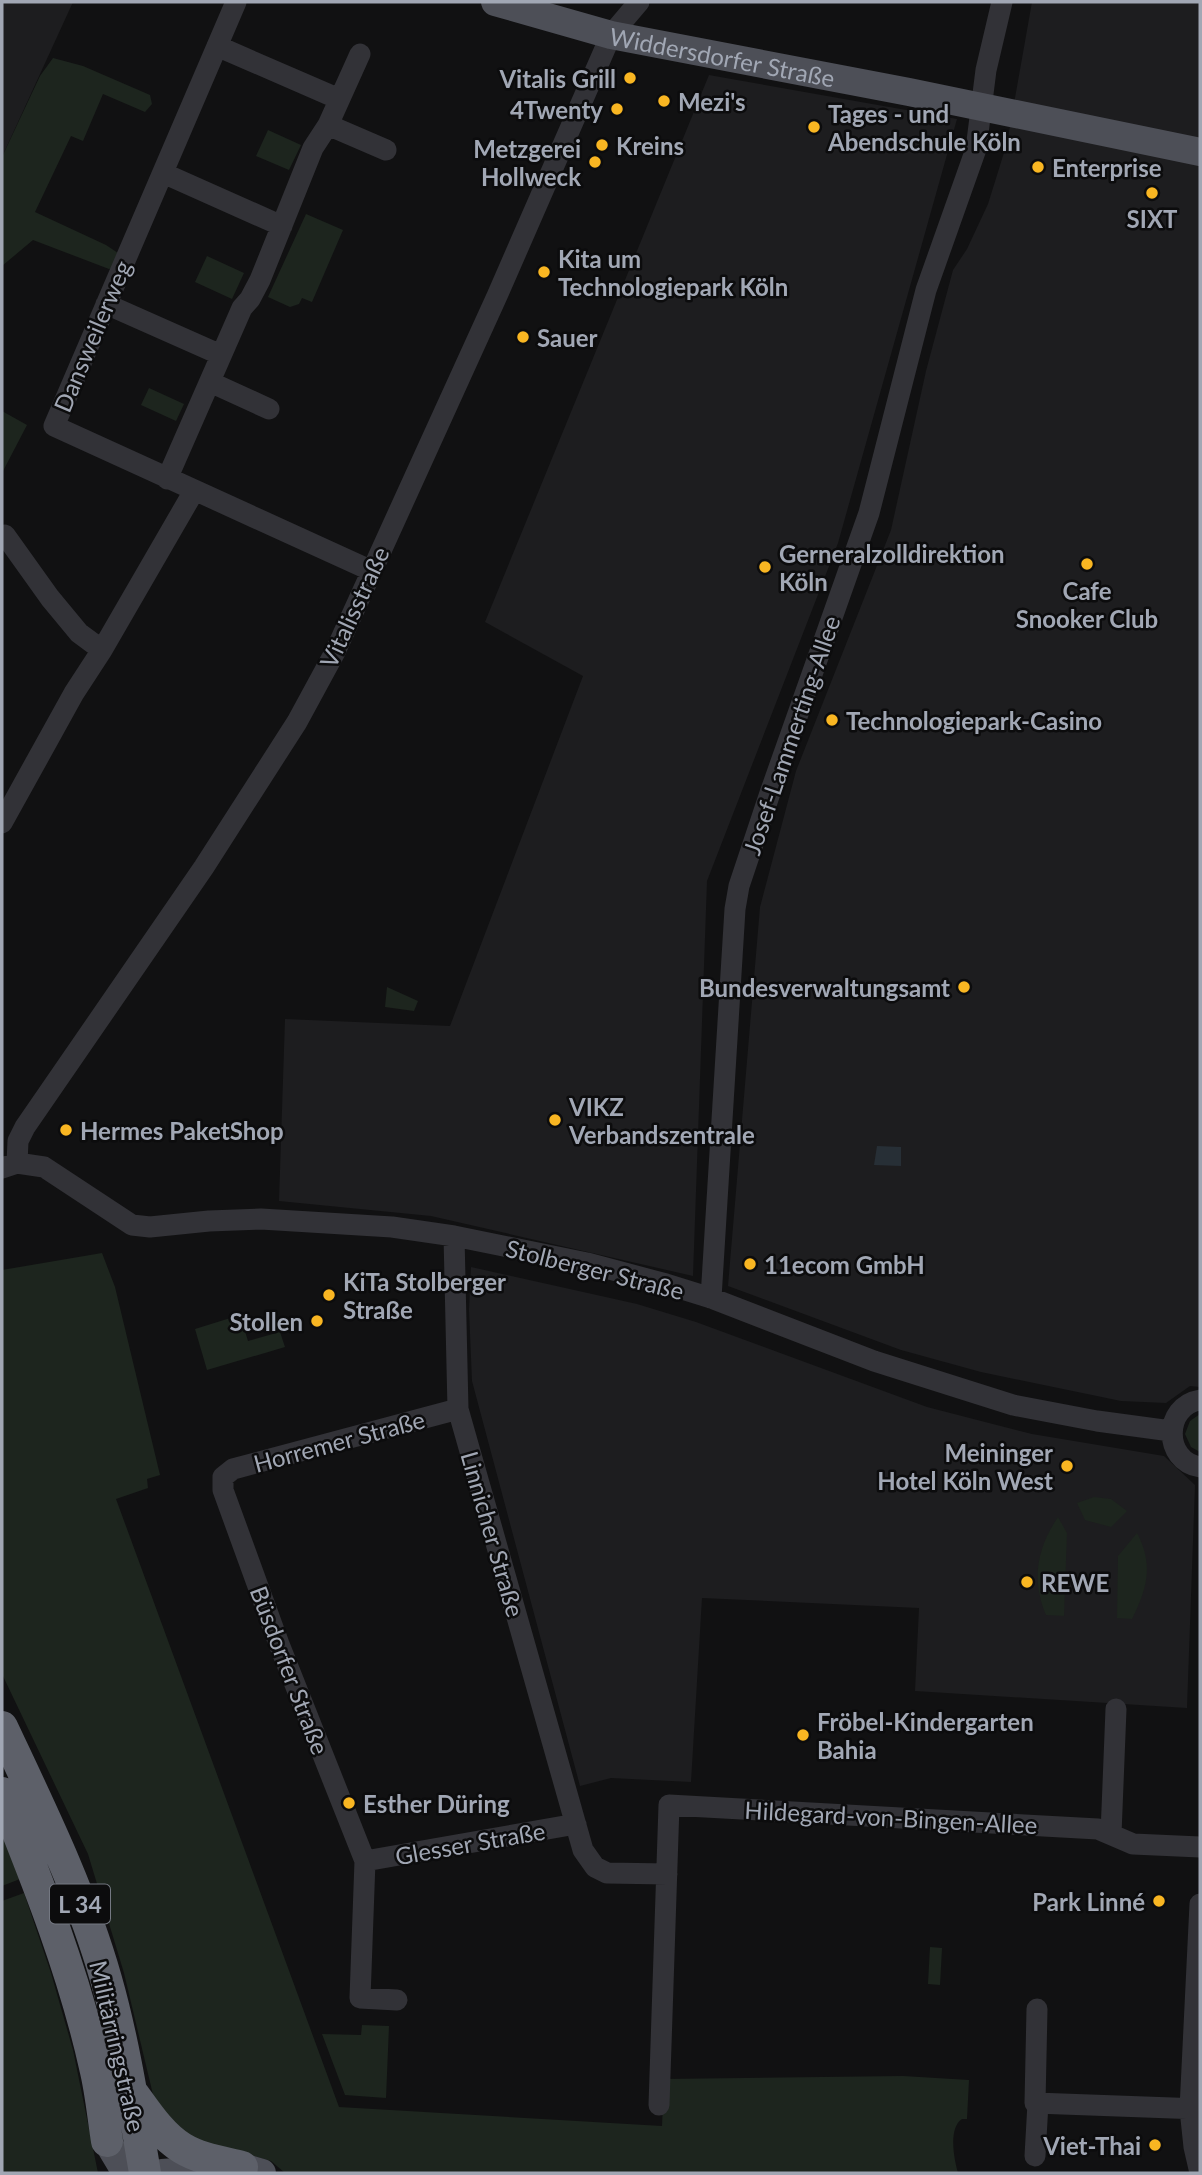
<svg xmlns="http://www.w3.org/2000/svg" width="1202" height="2175" viewBox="0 0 1202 2175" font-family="Lato,sans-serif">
  <rect width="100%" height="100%" fill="#111112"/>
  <path fill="#1d1d1f" d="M2 2H73L2 157Z
    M1032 2H1200V1387L1190 1386 1166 1403 1121 1401 981 1372 901 1350 728 1286 760 907 796 771 891 530 926 371 953 270 967 249 988 204 1007 143Z
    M709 75 957 119 838 543 707 881 693 1276 431 1216 279 1201 285 1019 450 1026 583 676 485 622Z
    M471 1267 637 1304 696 1322 927 1407 1032 1434 1164 1456 1195 1485 1187 1708 915 1691 919 1608 702 1598 691 1782 611 1778 580 1786 472 1381 469 1310Z"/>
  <path fill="#1d251e" d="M53 58 83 66 150 95 152 104 145 112 103 94 83 141 71 136 35 212 106 245 118 253 116 267 109 269 33 240 2 266V157L40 76Z
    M268 130 301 145 289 170 256 156Z
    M306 214 343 230 312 302 302 298 299 304 290 307 268 297Z
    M207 256 244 273 232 299 195 282Z
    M149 388 184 404 176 421 141 405Z
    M2 411 27 425 2 473Z
    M387 987 418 1001 414 1011 385 1007Z
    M102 1253 115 1287 160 1475 147 1479 148 1488 116 1499 339 2107 662 2126 664 2079 903 2076 969 2080 967 2119H962C948 2128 954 2159 958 2173H285L271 2161 180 2136 155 2103 124 1973 88 1854 2 1674V1270Z
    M240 1315 248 1341 280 1332 285 1347 207 1370 195 1329Z
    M1200 1414V1452L1191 1447 1185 1434 1190 1421Z
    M1094 1497 1111 1499 1127 1511 1111 1527 1085 1520 1077 1503Z
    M1058 1517 1067 1533 1064 1616 1046 1615C1031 1580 1037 1548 1058 1517Z
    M1137 1533C1154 1565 1147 1589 1132 1619L1117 1618 1118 1556Z
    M2 1826 20 1879 2 1886Z
    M24 1893 51 1973 73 2050 98 2173H2V1901Z
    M930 1947 942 1948 940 1985 928 1984Z
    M362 2025 389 2026 386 2098 345 2095 322 2034 361 2035Z"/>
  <path fill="#272f36" d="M877 1146 901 1147V1166L874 1165Z"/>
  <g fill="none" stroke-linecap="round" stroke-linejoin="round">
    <path stroke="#323237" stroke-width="21" d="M236 2 54 426 372 571
      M217 46 339 99
      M328 125 386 150
      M163 173 282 226
      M106 304 221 355
      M210 382 269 409
      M167 479 242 308 250 299 260 280 313 148 328 125 360 54
      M5 535 50 598 79 633 102 650
      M2 823 74 693 102 650 194 491
      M17 1163 18 1141 25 1127 204 867 297 722 335 652 497 296 611 35 639 2
      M2 1168 17 1163 44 1167 132 1225 150 1227 209 1221 261 1219 392 1227 454 1236 587 1263 666 1284 711 1298 874 1361 1013 1405 1097 1421 1171 1431
      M454 1236 458 1409 583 1850 595 1867 607 1873 667 1874
      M711 1298 735 909 739 886 770 793 869 513 926 290 976 149 986 70 1002 2
      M1200 1400C1163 1406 1163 1461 1200 1467
      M1111 1834 1116 1709
      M365 1861 576 1824
      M397 2000 360 1998 365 1861 279 1644 223 1490V1477L233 1469 458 1409
      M1037 2009 1035 2103 1200 2109
      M659 2105 669 1805 1098 1829 1133 1844 1200 1847
      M1035 2156 1038 2103
      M1200 2173 1194 2147 1190 2109 1200 1904"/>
    <g stroke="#4d4f57" stroke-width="28">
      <path id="s1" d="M495 2 611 35 909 92 1200 152"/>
      <path d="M107 2141 126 2173"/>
      <path d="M162 2173 242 2167 262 2173"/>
    </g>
    <path stroke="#5d6069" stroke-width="32" d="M2 1727C41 1810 81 1891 106 1979 124 2042 134 2108 145 2173
      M2 1793C38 1882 74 1973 95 2067 101 2091 103 2116 107 2141
      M134 2095C147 2113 162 2136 182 2148 200 2159 222 2162 242 2167"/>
  </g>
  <g fill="#f9b622" stroke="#0c0c0d" stroke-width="2.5">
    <circle cx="630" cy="78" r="7"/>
    <circle cx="664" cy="101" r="7"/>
    <circle cx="617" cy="109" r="7"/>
    <circle cx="814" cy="127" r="7"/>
    <circle cx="602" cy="145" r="7"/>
    <circle cx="595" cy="162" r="7"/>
    <circle cx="1038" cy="167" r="7"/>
    <circle cx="1152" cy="193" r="7"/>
    <circle cx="544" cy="272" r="7"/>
    <circle cx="523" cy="337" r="7"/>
    <circle cx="1087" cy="564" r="7"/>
    <circle cx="765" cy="567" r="7"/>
    <circle cx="832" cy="720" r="7"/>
    <circle cx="964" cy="987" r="7"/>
    <circle cx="555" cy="1120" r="7"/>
    <circle cx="66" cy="1130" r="7"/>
    <circle cx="750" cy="1264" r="7"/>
    <circle cx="329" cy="1295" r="7"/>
    <circle cx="317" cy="1321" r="7"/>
    <circle cx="1067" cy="1466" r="7"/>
    <circle cx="1027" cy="1582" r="7"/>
    <circle cx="803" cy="1735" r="7"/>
    <circle cx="349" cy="1803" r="7"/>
    <circle cx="1159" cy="1901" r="7"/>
    <circle cx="1155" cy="2145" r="7"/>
  </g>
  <g text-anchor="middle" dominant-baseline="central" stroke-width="5" stroke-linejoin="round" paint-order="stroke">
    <rect fill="#0c0c0d" stroke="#747882" stroke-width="2" x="50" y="1884.5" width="60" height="39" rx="5"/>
    <g font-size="23" font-weight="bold" fill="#a1a7b4">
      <text x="80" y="1904">L 34</text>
    </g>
    <g font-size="24" fill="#a1a7b4" stroke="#0c0c0d">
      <text stroke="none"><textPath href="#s1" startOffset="234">Widdersdorfer Straße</textPath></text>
      <text transform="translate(92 336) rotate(-67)">Dansweilerweg</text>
      <text transform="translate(354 607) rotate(-65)">Vitalisstraße</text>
      <text transform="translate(791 735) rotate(-71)">Josef-Lammerting-Allee</text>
      <text transform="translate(595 1269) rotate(14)">Stolberger Straße</text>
      <text transform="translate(339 1441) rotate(-15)">Horremer Straße</text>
      <text transform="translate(493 1534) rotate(74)">Linnicher Straße</text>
      <text transform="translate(290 1670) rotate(69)">Büsdorfer Straße</text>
      <text transform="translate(891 1817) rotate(3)">Hildegard-von-Bingen-Allee</text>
      <text transform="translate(470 1843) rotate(-10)">Glesser Straße</text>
      <text transform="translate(118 2046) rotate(77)">Militärringstraße</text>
    </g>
    <g font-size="24" font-weight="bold" fill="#a1a7b4" stroke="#0c0c0d" text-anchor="start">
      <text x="616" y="78" text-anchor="end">Vitalis Grill</text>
      <text x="678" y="101">Mezi's</text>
      <text x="603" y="109" text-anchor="end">4Twenty</text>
      <text x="828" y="113">Tages - und<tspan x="828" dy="28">Abendschule Köln</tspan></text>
      <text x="616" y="145">Kreins</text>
      <text x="581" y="148" text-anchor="end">Metzgerei<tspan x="581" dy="28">Hollweck</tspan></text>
      <text x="1052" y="167">Enterprise</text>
      <text x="1152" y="218" text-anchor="middle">SIXT</text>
      <text x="558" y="258">Kita um<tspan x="558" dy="28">Technologiepark Köln</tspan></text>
      <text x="537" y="337">Sauer</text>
      <text x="779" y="553">Gerneralzolldirektion<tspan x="779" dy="28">Köln</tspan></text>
      <text x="1087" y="590" text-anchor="middle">Cafe<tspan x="1087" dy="28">Snooker Club</tspan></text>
      <text x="846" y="720">Technologiepark-Casino</text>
      <text x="950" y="987" text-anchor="end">Bundesverwaltungsamt</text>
      <text x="569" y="1106">VIKZ<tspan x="569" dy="28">Verbandszentrale</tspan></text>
      <text x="80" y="1130">Hermes PaketShop</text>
      <text x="764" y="1264">11ecom GmbH</text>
      <text x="343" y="1281">KiTa Stolberger<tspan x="343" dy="28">Straße</tspan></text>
      <text x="303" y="1321" text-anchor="end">Stollen</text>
      <text x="1053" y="1452" text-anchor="end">Meininger<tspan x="1053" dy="28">Hotel Köln West</tspan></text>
      <text x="1041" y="1582">REWE</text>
      <text x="817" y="1721">Fröbel-Kindergarten<tspan x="817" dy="28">Bahia</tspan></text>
      <text x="363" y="1803">Esther Düring</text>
      <text x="1145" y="1901" text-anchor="end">Park Linné</text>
      <text x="1141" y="2145" text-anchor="end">Viet-Thai</text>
    </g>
  </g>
  <rect width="1202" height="2175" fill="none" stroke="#a1a7b4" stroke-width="7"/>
</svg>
